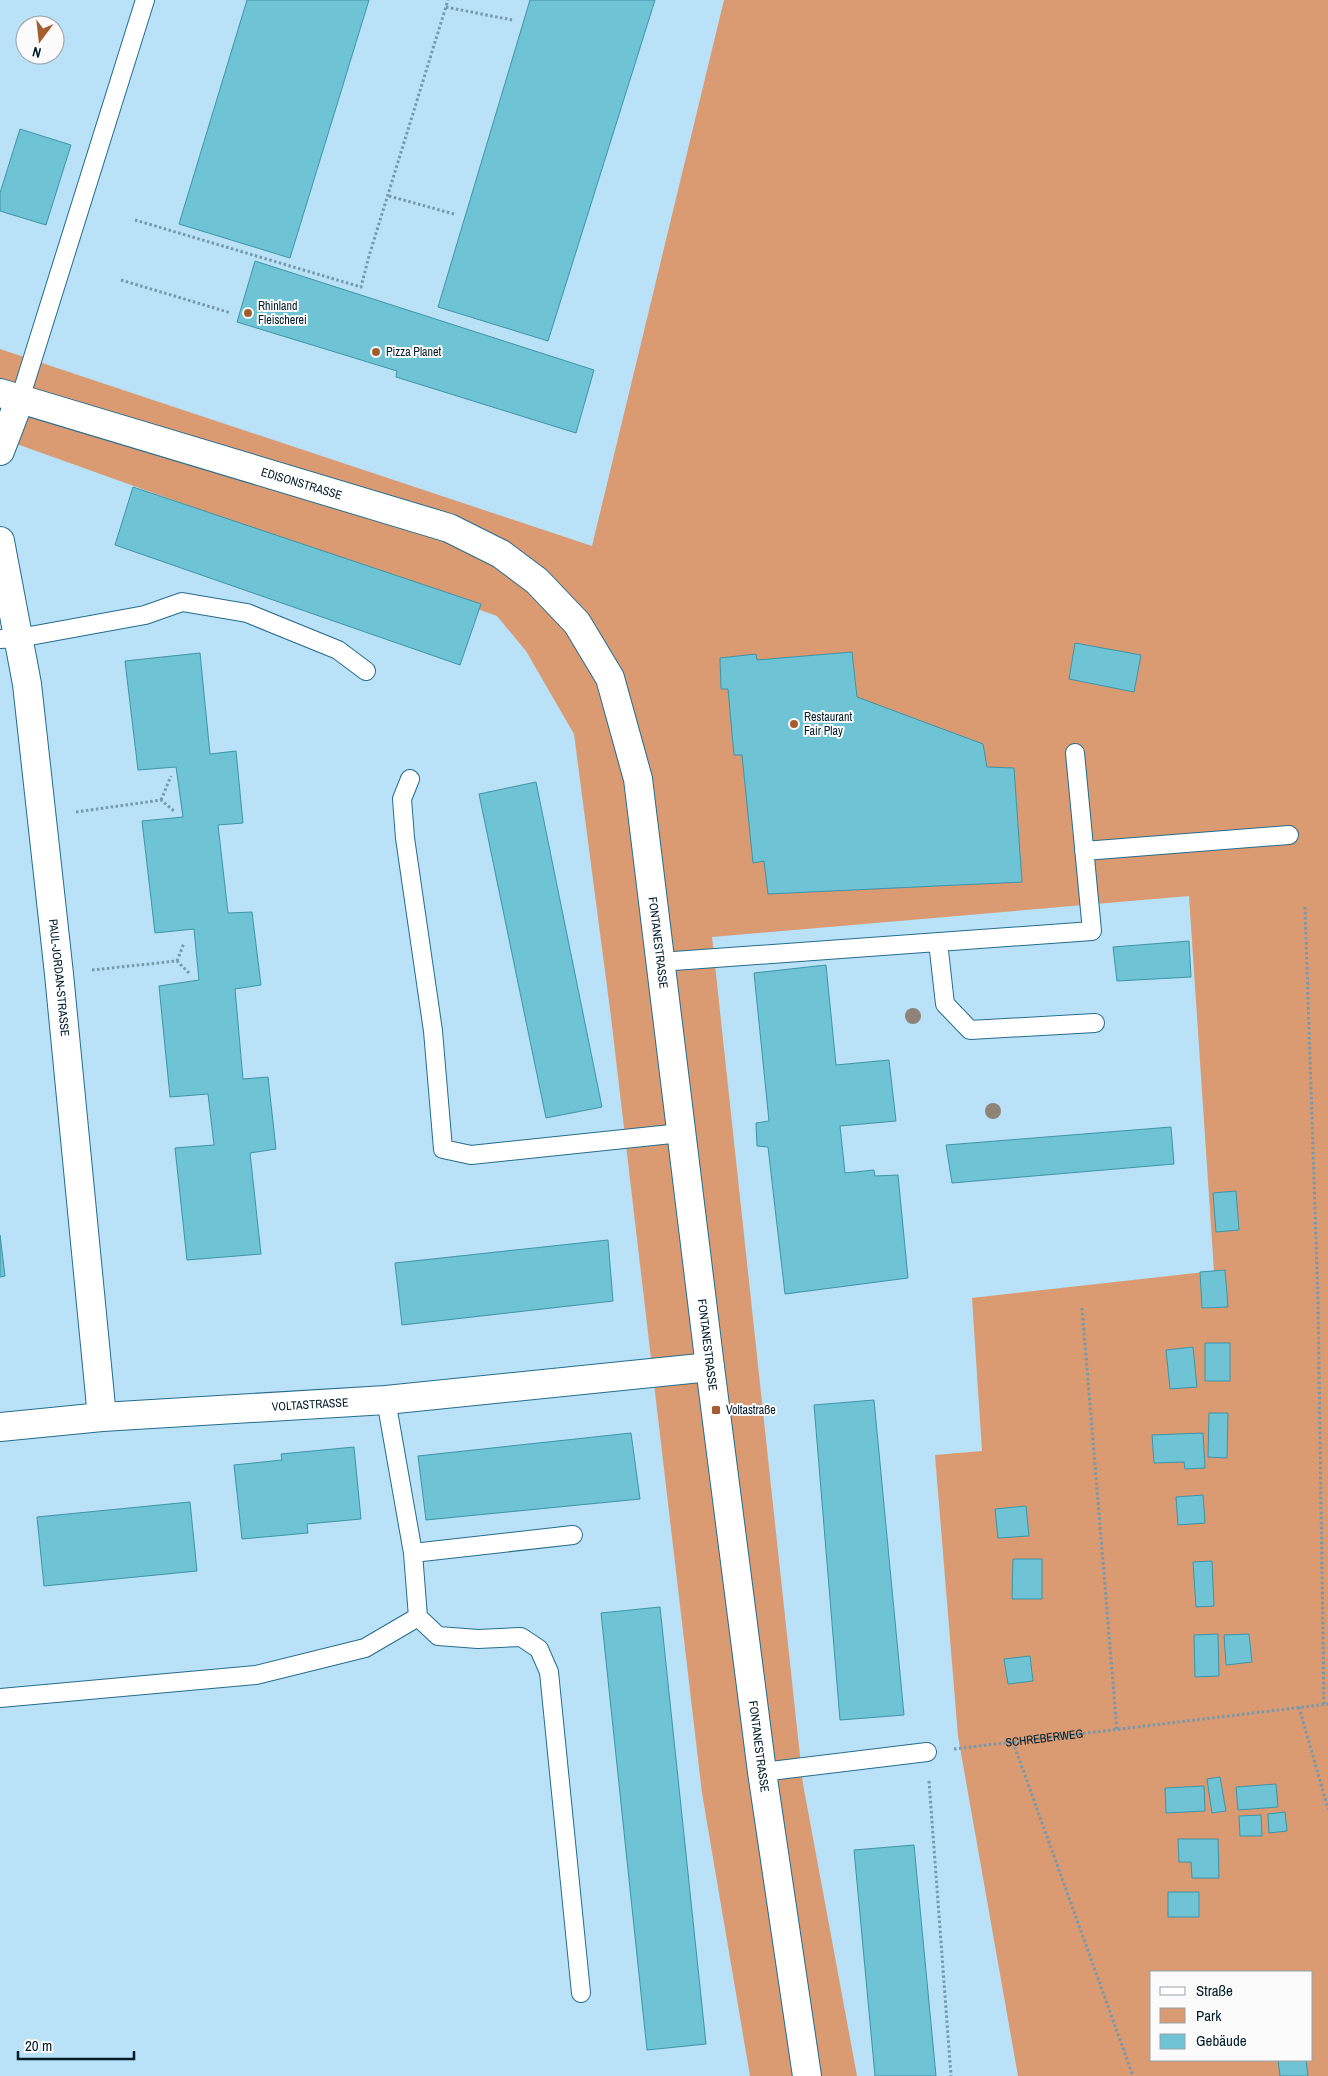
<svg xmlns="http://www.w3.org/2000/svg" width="1328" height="2076" viewBox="0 0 1328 2076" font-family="'Archivo Narrow',sans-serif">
  <rect width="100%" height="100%" fill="#b9e1f7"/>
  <path fill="#da9a72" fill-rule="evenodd" d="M724 0H1328V2076H1018L958 1736 935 1455 982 1451 972 1298 1214 1271 1189 896 712 937 803 1784 857 2076H750L702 1793 611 1017 574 734 526 651 497 616 0 438V349L592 546ZM1152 1972H1312V2060H1152Z"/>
  <path fill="#6ec3d5" stroke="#3e95a7" d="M247 0H369L290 258 179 224Z
    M530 0H655L548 341 438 307Z
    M20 129 71 145 46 225 0 211V193Z
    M255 261 594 370 576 433 396 377 397 371 237 322Z
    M133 487 481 604 460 665 115 545Z
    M1075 643 1141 655 1134 692 1069 679Z
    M852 652 857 697 983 744 987 767 1014 768 1022 882 768 894 764 861 753 863 742 755H734L728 689H721L720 658 756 654 757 660Z
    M200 653 210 754 236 751 243 823 218 825 228 913 252 912 261 985 235 989 243 1079 268 1077 276 1149 250 1153 261 1254 187 1260 175 1148 214 1145 208 1094 170 1097 159 986 199 980 194 929 155 933 142 821 183 817 176 767 138 770 125 661Z
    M536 782 602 1107 546 1118 479 794Z
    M1189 941 1191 977 1117 981 1113 947Z
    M826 965 836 1065 889 1060 896 1121 840 1126 845 1173 874 1170 875 1176 898 1175 908 1278 785 1294 768 1147 757 1146 756 1123 769 1121 754 973Z
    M1171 1127 1174 1164 952 1183 946 1145Z
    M1236 1191 1239 1230 1216 1232 1213 1193Z
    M0 1235 5 1276 0 1277Z
    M608 1240 613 1301 402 1325 395 1263Z
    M1225 1270 1228 1307 1202 1308 1200 1272Z
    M1205 1343H1230V1381H1205Z
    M1193 1347 1197 1387 1170 1389 1166 1350Z
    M874 1400 904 1715 840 1720 814 1405Z
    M1209 1413H1228L1227 1458 1208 1457Z
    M631 1433 640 1499 426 1520 418 1456Z
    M1203 1433 1205 1468 1185 1469 1184 1462 1154 1463 1152 1435Z
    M354 1447 361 1519 307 1524 308 1533 242 1539 234 1465 282 1460 281 1454Z
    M1203 1495 1205 1523 1178 1525 1176 1497Z
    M190 1502 197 1571 44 1586 37 1517Z
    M1026 1506 1029 1536 998 1538 995 1509Z
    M1013 1559H1042V1599H1012Z
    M1212 1561 1214 1606 1196 1607 1193 1562Z
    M660 1607 706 2044 647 2050 601 1613Z
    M1218 1634 1219 1676 1195 1677 1194 1635Z
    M1249 1634 1252 1662 1226 1665 1224 1635Z
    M1030 1656 1033 1681 1008 1684 1004 1659Z
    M1220 1777 1226 1811 1212 1813 1207 1779Z
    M1276 1784 1278 1807 1238 1810 1236 1787Z
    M1204 1786 1205 1811 1166 1813 1165 1788Z
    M1285 1812 1287 1831 1269 1833 1268 1814Z
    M1261 1815 1262 1836H1240L1239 1816Z
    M1178 1839H1218L1219 1878H1192L1191 1862H1179Z
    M914 1845 936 2076H875L854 1850Z
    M1168 1892H1199V1917H1168Z
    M1278 2060H1306L1308 2076H1280Z"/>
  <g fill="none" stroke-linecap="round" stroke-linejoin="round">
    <defs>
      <path id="lane" d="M20 399 145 0
        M0 639 19 638 145 615 182 602 247 613 338 650 366 671
        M410 779 402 799 405 838 433 1031 443 1149 471 1155 681 1133
        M1084 851 1289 835
        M938 942 945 1004 970 1030 1095 1023
        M660 962 1092 931 1075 753
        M386 1400 413 1553 573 1535
        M413 1553 418 1617 438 1636 478 1639 521 1637 539 1649 549 1672 581 1993
        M0 1698 256 1675 365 1648 418 1617
        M762 1772 927 1752"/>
      <g id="street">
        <path d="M0 451 20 399"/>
        <path id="s2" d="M0 541 27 684 59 974 102 1417"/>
        <path id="s3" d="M0 1427 102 1417 386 1400 710 1367"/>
      </g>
      <g id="secondary">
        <path id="s4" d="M0 393 449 528 501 554 537 581 577 623 610 678 638 779 710 1367 762 1772 807 2076"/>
      </g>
    </defs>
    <use href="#lane" stroke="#266c8d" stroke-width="20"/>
    <use href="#street" stroke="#266c8d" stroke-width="30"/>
    <use href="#secondary" stroke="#266c8d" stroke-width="30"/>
    <g stroke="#7699ac" stroke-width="3" stroke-dasharray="2.5 2.5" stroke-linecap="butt">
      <path d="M446 7 512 20"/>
      <path d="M389 196 454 214"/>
      <path d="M135 220 361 287 369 256 448 0"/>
      <path d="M121 280 231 313"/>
      <path d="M161 800 171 776"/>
      <path d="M76 812 161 800 175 812"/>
      <path d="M1305 907 1318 1301 1324 1704"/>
      <path d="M177 961 184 943"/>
      <path d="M92 970 177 961 189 973"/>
      <path d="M1082 1308 1117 1731"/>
      <path d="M1299 1707 1328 1809"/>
      <path d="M1013 1742 1133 2076"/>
      <path id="s1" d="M954 1749 1328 1704"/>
      <path d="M929 1781 951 2076"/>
    </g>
    <use href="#lane" stroke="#fff" stroke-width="18"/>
    <use href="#street" stroke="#fff" stroke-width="28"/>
    <use href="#secondary" stroke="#fff" stroke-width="28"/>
  </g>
  <g fill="#8e8376">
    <circle cx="913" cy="1016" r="8"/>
    <circle cx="993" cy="1111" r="8"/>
  </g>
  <g fill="#a35e30" stroke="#fbfbfb" stroke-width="2">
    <circle cx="248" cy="313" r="5"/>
    <circle cx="376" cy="352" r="5"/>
    <circle cx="794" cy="724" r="5"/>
    <rect x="711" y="1405" width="10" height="10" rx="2.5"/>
  </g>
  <g text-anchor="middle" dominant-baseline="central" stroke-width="4" stroke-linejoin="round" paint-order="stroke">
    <g font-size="12" fill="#011c2a" stroke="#fbfbfb" text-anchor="start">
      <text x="258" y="306">Rhinland<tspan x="258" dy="14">Fleischerei</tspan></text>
      <text x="386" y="352">Pizza Planet</text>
      <text x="804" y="717">Restaurant<tspan x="804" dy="14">Fair Play</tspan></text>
      <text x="726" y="1410">Voltastraße</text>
    </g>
    <g font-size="12" fill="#011c2a" stroke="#fbfbfb">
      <text stroke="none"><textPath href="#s4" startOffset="315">EDISONSTRASSE</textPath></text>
      <text stroke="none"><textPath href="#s4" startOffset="964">FONTANESTRASSE</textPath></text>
      <text stroke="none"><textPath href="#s2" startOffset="441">PAUL-JORDAN-STRASSE</textPath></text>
      <text stroke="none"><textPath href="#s4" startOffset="1369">FONTANESTRASSE</textPath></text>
      <text stroke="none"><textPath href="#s3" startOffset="311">VOLTASTRASSE</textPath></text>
      <text stroke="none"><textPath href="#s1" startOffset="91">SCHREBERWEG</textPath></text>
      <text stroke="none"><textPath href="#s4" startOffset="1774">FONTANESTRASSE</textPath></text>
    </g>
  </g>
  <rect x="1150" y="1971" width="162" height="90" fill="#fbfbfb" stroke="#97a2a7"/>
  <rect x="1160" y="1987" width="25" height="8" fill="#ffffff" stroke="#97a2a7"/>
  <text x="1196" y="1996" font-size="15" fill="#011c2a">Straße</text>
  <rect x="1160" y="2008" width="25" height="15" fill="#da9a72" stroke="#97a2a7"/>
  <text x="1196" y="2021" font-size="15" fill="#011c2a">Park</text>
  <rect x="1160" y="2034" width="25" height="15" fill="#6ec3d5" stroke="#97a2a7"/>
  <text x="1196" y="2046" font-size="15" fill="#011c2a">Gebäude</text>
  <g transform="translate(40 40) rotate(195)"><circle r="24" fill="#fbfbfb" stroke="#97a2a7"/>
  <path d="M0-4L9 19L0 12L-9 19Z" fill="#a35e30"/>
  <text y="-8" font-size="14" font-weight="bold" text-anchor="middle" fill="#011c2a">N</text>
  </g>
  <path d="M18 2051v8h116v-8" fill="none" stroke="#011c2a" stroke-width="2.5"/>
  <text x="25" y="2051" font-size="15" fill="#011c2a" stroke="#fbfbfb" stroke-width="4" paint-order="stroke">20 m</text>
</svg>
